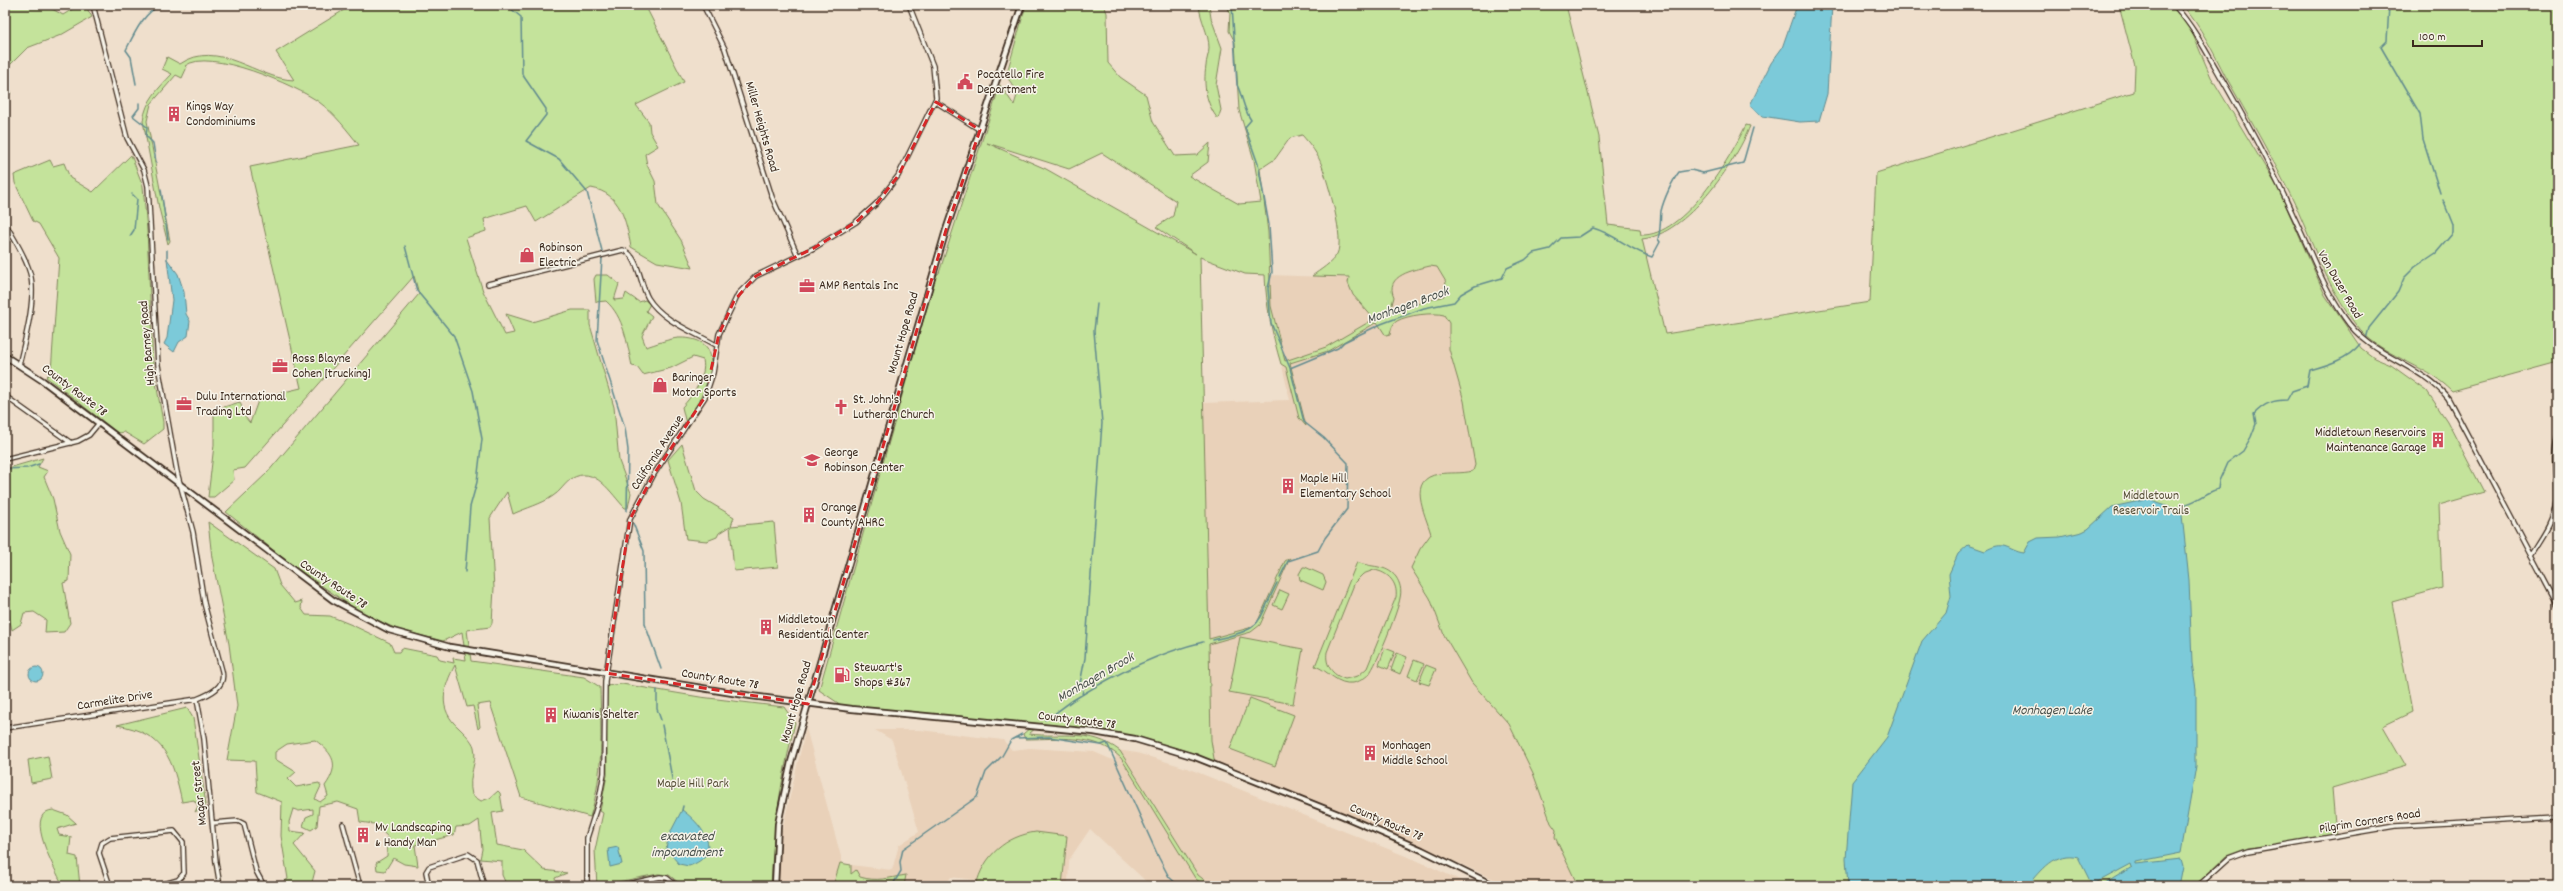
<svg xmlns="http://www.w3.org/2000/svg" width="2563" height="891" viewBox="0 0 2563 891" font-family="Dekko,sans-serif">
  <rect width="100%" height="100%" fill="#efdfcc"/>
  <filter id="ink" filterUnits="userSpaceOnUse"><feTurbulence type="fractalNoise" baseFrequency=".025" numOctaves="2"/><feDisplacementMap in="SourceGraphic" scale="8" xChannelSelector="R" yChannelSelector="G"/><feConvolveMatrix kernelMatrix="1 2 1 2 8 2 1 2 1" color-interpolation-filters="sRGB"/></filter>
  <g filter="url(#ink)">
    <path fill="#e9d1b9" d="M1599 137 1608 225 1640 229 1664 334 1688 332 1584 886H1509L1463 865 1215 765 1211 740 1203 403 1290 400 1270 315 1267 275 1359 278Z
      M806 728 843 864 892 870 899 845 919 832 892 740 875 730H920L1003 740 1012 750 1030 748 1094 752 1115 761 1117 750 1137 753 1187 768 1418 861 1473 886H1151L1090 829 1069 860 1068 886H1021L951 877 945 886H775L776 856Z"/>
    <path fill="#c4e39b" stroke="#80865c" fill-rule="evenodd" d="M5 5H45L63 15 79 5H85L92 17 61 35 27 48 7 68 11 93 5 98Z
      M352 5H645L684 82 636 105 649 122 650 132 658 146 645 154 647 165 655 181 658 205 681 240 693 268 657 262 631 247C626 221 621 193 591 188L536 222 527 206 484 219 486 231 466 238 483 291 505 335 514 333 506 314 532 322 572 310H590V325L614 407 619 461 631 493 628 508H625C611 494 595 464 571 479 564 484 560 492 553 496 542 504 526 508 513 514L507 492 490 518 494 588 492 623 490 627 467 630 471 661 584 677 600 687C601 733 604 772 590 817L521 797 490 703 477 705 480 727 478 729 473 706 467 707 455 665C443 688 437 709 459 728 464 733 472 740 474 747 478 763 467 775 472 795L481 801 490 798 498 791 500 793 503 811 492 813 497 845 523 850 544 870 567 873 555 878 556 883 547 886H507L502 875V861L480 859 482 849 479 820 470 826 456 827 454 835 415 845 418 866 404 864 393 858 385 871 377 870 376 863 387 856 388 837 374 824 360 822 358 809 338 802 319 806 317 826 311 830 303 826 306 817 313 814V809L299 811 293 809 289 822 290 831 305 833 294 845 315 871 311 886H277L288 879 281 836 282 802 257 792 255 761 227 760 237 706 229 644 212 558 208 522 274 569 280 585 295 603 302 601 301 608 306 615 330 616 352 625 390 643 394 652H399L402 648 437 655 440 660 454 663 453 658 466 660 462 632 443 641 399 630 360 612 293 566 226 512 267 473 419 294 414 276 245 468 233 470 234 480 214 497H208L214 445V410L240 402 245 417 250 423 259 398 301 388 250 167 359 145C348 131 334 113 319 102 297 86 208 47 185 66L187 67 182 78 176 75 151 104 147 121 170 241 168 244 159 208 143 121C146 100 158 89 172 74L162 69 167 57 180 64C218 38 257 79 294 80L276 52ZM315 740C334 754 340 765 325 786L328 796 320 802 315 799 321 786 319 783 296 787 288 779 296 772 275 759V752L287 744Z
      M1026 5H1104L1107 13 1108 63 1120 77 1146 95 1153 122 1175 156 1197 155 1210 143 1208 162 1189 176 1239 204 1261 202 1254 160 1239 110 1235 42 1229 31 1230 13 1227 5H1566L1599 137 1608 225 1640 229 1641 235C1684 237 1730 158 1746 125L1750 126C1735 164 1686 235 1642 239L1665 334 1870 302 1876 173 2134 92 2135 66 2119 5H2171L2191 30 2211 77 2279 190 2325 295 2361 348 2374 358 2391 365 2427 391 2447 421 2484 492 2439 505 2442 588 2392 602 2412 712 2383 726 2406 766 2332 788 2336 836 2248 848 2226 856 2195 886H1578L1555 837 1556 830 1551 823 1533 773 1509 724 1472 683 1444 635 1430 598 1411 568 1420 549 1431 534C1425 513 1406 479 1439 474 1450 472 1461 474 1473 471L1475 465 1464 401 1449 349V323L1444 315C1433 312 1407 315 1397 321 1392 324 1391 330 1390 335L1386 336 1377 322 1328 351 1290 363 1306 426 1299 418 1286 367 1281 364C1272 334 1266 306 1265 275L1245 274 1200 257 1209 639 1249 628 1257 623 1285 561 1290 558 1260 625 1251 632 1209 644 1211 740 1215 765 1175 749 1124 737 1037 727 1029 734C1063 738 1090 728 1120 751L1198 875 1212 886H1204L1195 878 1121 758C1095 733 1059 739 1025 739L1023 734 1031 727 841 705 819 690 936 275 939 273 1000 85 1014 105 1018 92 1006 76ZM1302 135C1310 144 1318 154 1322 166 1328 183 1345 239 1337 254 1332 263 1320 270 1312 276L1349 277 1348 283 1353 295 1374 319 1326 347 1285 361 1271 306 1268 232 1260 169 1275 159 1290 138ZM987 143 1069 169 1102 153 1176 201 1173 216 1156 227 1196 254 1046 169ZM1430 266 1437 267 1446 282 1444 296 1390 312 1394 297C1384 275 1414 270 1430 266Z
      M1199 5H1209L1211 18 1222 48 1216 85 1221 110 1218 119C1206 104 1203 85 1206 66 1206 60 1209 54 1209 48 1209 33 1200 20 1199 5Z
      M2182 5H2558V362L2452 391C2424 363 2379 356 2356 325 2326 286 2312 240 2291 196 2271 155 2248 116 2226 77 2213 52 2201 26 2182 5Z
      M131 155 143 186 147 230 153 365 163 422V429L144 444 124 432 118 433 46 377 51 372 59 258 39 224 33 221 15 183 14 175 50 160 53 166 64 163 70 178 93 192Z
      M596 275H608L619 284 614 300 624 299 626 293 639 302 645 300 650 304 646 311 652 316 642 336 646 347C656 344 668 339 678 338 737 336 702 398 686 424L682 407C692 396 707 377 703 360L693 357 671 368 643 375 637 367 632 366C627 343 624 317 606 301L596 302 594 279Z
      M682 444 696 491 704 499 734 517 731 526 774 522 778 567 734 571 730 526 719 533 717 537 707 541 686 539 681 503 668 460Z
      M43 458 38 467 48 471 44 477 53 499 60 531 70 554 69 581 63 583 70 623 64 632 45 633 46 620 34 612 24 613 21 624 12 630 5 599V469Z
      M1357 562C1371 568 1386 564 1396 577 1400 583 1402 590 1400 598 1398 611 1377 664 1369 674 1365 678 1359 682 1353 683 1337 685 1329 671 1315 666ZM1374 570C1388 572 1398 583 1396 597L1367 668 1358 676 1345 679C1332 675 1325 665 1327 652L1355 582 1363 574Z
      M1305 567 1323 575 1326 582 1323 590 1300 580 1299 574 1303 567Z
      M1280 590 1289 594 1282 609 1273 605Z
      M1240 637 1303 649 1293 704 1229 692Z
      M1385 648 1395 652 1388 669 1379 665Z
      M1397 653 1407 657 1400 674 1391 670Z
      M1414 660 1424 664 1417 680 1408 676Z
      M1426 665 1436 669 1429 685 1419 682Z
      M622 684 700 697 784 707 795 723C781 780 773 828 771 886H683L669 875 658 874 597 886 595 850 603 813 600 811 607 775 606 686Z
      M1250 698 1294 715 1275 766 1230 749Z
      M187 708 193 718 206 805 195 812 198 806 194 800 182 802C173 760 165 733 117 725Z
      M48 756 52 779 31 783 28 760Z
      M53 810 67 815 76 823 57 829 59 835 71 837 69 855 77 857 80 886H63C56 870 22 813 53 810Z
      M1036 832 1067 836 1062 886H976C983 856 1006 836 1036 832Z
      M840 863 851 865V874L856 870 860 877C877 882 888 878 906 875L904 886H833Z"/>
    <path fill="#7bcad9" stroke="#618a8e" d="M1797 5H1832L1827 94 1819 121 1800 122 1762 116 1750 105 1771 63 1782 48Z
      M167 259 178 274 184 292 186 314 190 321 188 336 179 342 174 352 164 344 167 338 172 300Z
      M2149 499C2160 507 2178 506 2182 515L2189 580 2192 663 2196 689V766L2181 853 2136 862V864L2181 859 2183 866 2179 886H2101L2132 867 2131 864 2092 885 2078 857C2055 851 2042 870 2028 886H1848L1846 859 1852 782 1887 737 1922 641 1946 613 1951 596 1949 574 1958 554 1968 545 1985 551C2005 539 2008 551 2024 553L2030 542 2038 538 2060 537 2082 532 2088 529 2112 507Z
      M29 674a7 7 0 1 1 14 0a7 7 0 1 1-14 0Z
      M682 810C702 824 725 854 689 866L679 864 666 849 669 835Z
      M618 847 622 864 610 867 608 849Z"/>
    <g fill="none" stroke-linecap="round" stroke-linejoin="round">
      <path stroke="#618a8e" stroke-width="1.5" d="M511 5 510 8 521 17 522 74 546 109V115L526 141 559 159 587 192 602 251
        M1232 5 1237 85C1243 97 1243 108 1251 120L1245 127 1258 164 1269 225 1272 272 1268 288 1271 323 1290 368
        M2389 5 2387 41 2381 47 2420 114 2423 139 2440 193
        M136 84 131 57 126 50C134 34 144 11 162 5
        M139 103V108L133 116 147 127 146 136 153 143 156 162
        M161 189 168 239
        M130 236 134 230 137 199 132 194
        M405 246 417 291 454 336 473 391 482 439 477 482 470 507 465 572
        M167 250V259
        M602 258 597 340 625 428 628 450 627 511
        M2366 339 2369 328 2398 292 2404 278 2415 267 2436 253 2453 233V225L2443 200
        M5 465V463
        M5 469 27 468 39 464
        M2178 510 2181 505C2195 504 2204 493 2218 489L2219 481 2227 463 2243 451 2251 437 2256 424 2254 414C2265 403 2273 400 2287 400L2292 391 2307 386 2310 370C2328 365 2348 359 2360 344
        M633 523 644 551 645 624 661 669
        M1280 577 1288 561 1318 551 1325 538 1347 509 1348 463 1324 438 1304 422 1290 368 1338 348 1344 342 1381 324 1424 308 1454 302 1461 294 1475 286 1502 278 1507 268 1525 260 1533 253 1550 249 1561 238 1579 237 1593 228C1615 234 1631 251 1652 257L1660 242 1658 239C1661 229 1660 220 1661 211 1664 199 1672 181 1679 172L1691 170 1703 173 1743 163 1753 128
        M1213 640C1264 629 1255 627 1277 583
        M657 690V709L661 720
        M1082 695 1083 689 1080 684 1085 658 1102 423 1094 331 1097 304
        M1045 720C1056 714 1065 705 1075 699 1115 674 1157 653 1203 642
        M662 725 674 789
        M1015 738 1049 737 1101 745 1107 743 1159 858 1169 877 1179 886
        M682 810 683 806
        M892 886 901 871 900 862 903 849 977 797 986 772 1002 756 1011 740 1022 734"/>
      <defs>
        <path id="minor" d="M703 5 725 49 772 197 798 256
          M2174 5C2196 30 2209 57 2226 86 2250 128 2273 171 2293 215 2310 250 2322 285 2344 317 2371 358 2419 363 2448 398L2558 606
          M936 102 980 130
          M5 223C14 239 25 255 30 273 37 297 25 340 19 365
          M488 284 623 250C639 255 640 285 648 298 662 321 694 332 716 345
          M5 396 71 443
          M5 459 78 441 89 435 99 423
          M2531 555C2541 539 2554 522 2556 502 2558 480 2551 458 2558 436
          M197 699 204 739 216 862 220 886
          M5 728 197 699C210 694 226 687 222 671L204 603 193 532 177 472 158 365 148 186 144 170 127 138 93 5
          M213 823 238 821 244 824 256 871 264 886
          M343 824 360 886
          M110 886 99 853 102 843 110 838 174 831 183 842 184 873 178 880 157 886
          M429 886 426 872 429 867 468 854 477 860 484 886
          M587 886V838L599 800 604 773 605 681 630 519 654 474 705 397 713 373 719 334 738 294 756 276 814 248 856 222 877 203 898 176 936 98 933 66 909 5
          M619 886 660 877 667 878 677 886
          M2198 886 2229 858 2248 851 2395 826 2558 817"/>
        <path id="tertiary" d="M5 356 43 381 333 600 389 630 450 647 751 696 852 709 1094 732 1135 739 1195 757 1343 816 1422 850 1495 886
          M775 886 778 824 791 762 946 230 1022 5"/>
      </defs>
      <use href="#minor" stroke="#3b2a1e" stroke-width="6"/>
      <use href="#tertiary" stroke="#3b2a1e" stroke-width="8"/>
      <use href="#minor" stroke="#f7f3e8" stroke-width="3.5"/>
      <use href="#tertiary" stroke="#f7f3e8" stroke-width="4.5"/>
    </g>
  </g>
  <path fill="none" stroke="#d62828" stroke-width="3" stroke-dasharray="8 5" stroke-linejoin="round" d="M936 102 980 130 946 230 808 704 606 673 630 519 654 474 705 397 719 334 734 301 756 276 814 248 856 222 877 203 898 176Z"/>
  <defs>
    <symbol id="civic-bare" viewBox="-9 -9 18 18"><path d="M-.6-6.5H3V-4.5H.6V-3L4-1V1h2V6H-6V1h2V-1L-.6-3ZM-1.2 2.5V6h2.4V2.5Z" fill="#d1495b" stroke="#f7f3e8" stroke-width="2.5" paint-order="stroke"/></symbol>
    <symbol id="building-bare" viewBox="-9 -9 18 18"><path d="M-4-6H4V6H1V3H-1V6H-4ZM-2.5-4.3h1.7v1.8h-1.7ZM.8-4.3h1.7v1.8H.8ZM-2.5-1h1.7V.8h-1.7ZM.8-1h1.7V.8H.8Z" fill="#d1495b" stroke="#f7f3e8" stroke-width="2.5" paint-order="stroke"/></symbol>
    <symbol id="shop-bare" viewBox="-9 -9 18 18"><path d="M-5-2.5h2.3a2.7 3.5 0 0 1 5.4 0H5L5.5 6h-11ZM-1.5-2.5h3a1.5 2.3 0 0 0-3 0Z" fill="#d1495b" stroke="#f7f3e8" stroke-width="2.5" paint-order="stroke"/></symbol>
    <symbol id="office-bare" viewBox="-9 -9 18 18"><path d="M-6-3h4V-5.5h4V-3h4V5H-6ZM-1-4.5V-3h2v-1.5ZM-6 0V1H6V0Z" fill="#d1495b" stroke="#f7f3e8" stroke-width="2.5" paint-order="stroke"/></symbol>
    <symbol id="church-bare" viewBox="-9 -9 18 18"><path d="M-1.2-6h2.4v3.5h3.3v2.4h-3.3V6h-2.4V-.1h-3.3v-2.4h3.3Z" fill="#d1495b" stroke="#f7f3e8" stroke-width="2.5" paint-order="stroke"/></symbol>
    <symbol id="school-bare" viewBox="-9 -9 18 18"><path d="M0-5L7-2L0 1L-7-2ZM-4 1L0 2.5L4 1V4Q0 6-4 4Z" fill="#d1495b" stroke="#f7f3e8" stroke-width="2.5" paint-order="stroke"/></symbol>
    <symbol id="fuel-bare" viewBox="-9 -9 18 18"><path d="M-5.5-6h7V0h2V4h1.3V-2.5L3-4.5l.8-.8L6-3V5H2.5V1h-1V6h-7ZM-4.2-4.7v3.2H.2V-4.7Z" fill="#d1495b" stroke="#f7f3e8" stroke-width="2.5" paint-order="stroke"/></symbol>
  </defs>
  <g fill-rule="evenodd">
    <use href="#civic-bare" x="954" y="71" width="22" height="22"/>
    <use href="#building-bare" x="163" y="103" width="22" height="22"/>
    <use href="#shop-bare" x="516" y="244" width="22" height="22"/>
    <use href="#office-bare" x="796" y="275" width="22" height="22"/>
    <use href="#office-bare" x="269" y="355" width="22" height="22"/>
    <use href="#shop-bare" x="649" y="374" width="22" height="22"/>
    <use href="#office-bare" x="173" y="393" width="22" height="22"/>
    <use href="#church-bare" x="830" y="396" width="22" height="22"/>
    <use href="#building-bare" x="2427" y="429" width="22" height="22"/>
    <use href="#school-bare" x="801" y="449" width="22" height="22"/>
    <use href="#building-bare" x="1277" y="475" width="22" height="22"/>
    <use href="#building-bare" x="798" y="504" width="22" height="22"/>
    <use href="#building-bare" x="755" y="616" width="22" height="22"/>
    <use href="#fuel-bare" x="831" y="664" width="22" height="22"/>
    <use href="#building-bare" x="540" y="704" width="22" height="22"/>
    <use href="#building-bare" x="1359" y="742" width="22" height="22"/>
    <use href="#building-bare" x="352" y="824" width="22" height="22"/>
  </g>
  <g text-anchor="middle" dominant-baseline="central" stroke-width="3" stroke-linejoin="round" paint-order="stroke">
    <g font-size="13" fill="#3b2a1e" stroke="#f7f3e8" text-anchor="start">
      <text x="977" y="75">Pocatello Fire<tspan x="977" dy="15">Department</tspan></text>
      <text x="186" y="107">Kings Way<tspan x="186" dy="15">Condominiums</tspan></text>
      <text x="539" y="248">Robinson<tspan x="539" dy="15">Electric</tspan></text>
      <text x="819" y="286">AMP Rentals Inc</text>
      <text x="292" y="359">Ross Blayne<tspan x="292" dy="15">Cohen [trucking]</tspan></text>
      <text x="672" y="378">Baringer<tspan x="672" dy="15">Motor Sports</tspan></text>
      <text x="196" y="397">Dulu International<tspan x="196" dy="15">Trading Ltd</tspan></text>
      <text x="853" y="400">St. John's<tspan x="853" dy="15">Lutheran Church</tspan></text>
      <text x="2426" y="433" text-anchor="end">Middletown Reservoirs<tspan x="2426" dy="15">Maintenance Garage</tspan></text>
      <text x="824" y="453">George<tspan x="824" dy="15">Robinson Center</tspan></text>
      <text x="1300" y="479">Maple Hill<tspan x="1300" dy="15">Elementary School</tspan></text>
      <text x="821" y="508">Orange<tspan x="821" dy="15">County AHRC</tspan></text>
      <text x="778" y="620">Middletown<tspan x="778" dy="15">Residential Center</tspan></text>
      <text x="854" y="668">Stewart's<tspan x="854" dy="15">Shops #367</tspan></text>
      <text x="563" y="715">Kiwanis Shelter</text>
      <text x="1382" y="746">Monhagen<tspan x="1382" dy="15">Middle School</tspan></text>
      <text x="375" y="828">Mv Landscaping<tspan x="375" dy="15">&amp; Handy Man</tspan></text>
    </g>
    <g font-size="13" fill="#3b2a1e" stroke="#f7f3e8">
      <text transform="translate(761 127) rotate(74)">Miller Heights Road</text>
      <text transform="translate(2339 285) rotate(60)">Van Duzer Road</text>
      <text transform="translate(904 333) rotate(-74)">Mount Hope Road</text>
      <text transform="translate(148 343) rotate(-95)">High Barney Road</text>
      <text transform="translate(74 391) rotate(37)">County Route 78</text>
      <text transform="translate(658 453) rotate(-57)">California Avenue</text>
      <text transform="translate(333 585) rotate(34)">County Route 78</text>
      <text transform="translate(720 680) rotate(9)">County Route 78</text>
      <text transform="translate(115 701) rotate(-9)">Carmelite Drive</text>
      <text transform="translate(797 702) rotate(-74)">Mount Hope Road</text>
      <text transform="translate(1077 721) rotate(7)">County Route 78</text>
      <text transform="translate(200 793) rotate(-96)">Magar Street</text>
      <text transform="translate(2370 822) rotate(-9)">Pilgrim Corners Road</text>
      <text transform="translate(1386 823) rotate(23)">County Route 78</text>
    </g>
    <g font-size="13" fill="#564f37" stroke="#f7f3e8">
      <text x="2151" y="496">Middletown<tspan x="2151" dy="15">Reservoir Trails</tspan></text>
      <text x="693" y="784">Maple Hill Park</text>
    </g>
    <g font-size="14" font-style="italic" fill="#4b524d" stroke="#f7f3e8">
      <text transform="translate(1408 306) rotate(-20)">Monhagen Brook</text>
      <text transform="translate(1096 678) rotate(-30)">Monhagen Brook</text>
      <text x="2052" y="711">Monhagen Lake</text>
      <text x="687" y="837">excavated<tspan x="687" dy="16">impoundment</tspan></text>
    </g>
  </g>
  <rect width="2563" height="891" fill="none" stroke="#f7f3e8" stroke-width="20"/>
  <rect x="10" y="10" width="2543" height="871" fill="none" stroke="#3b2a1e" stroke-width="1.5" filter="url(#ink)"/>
  <path d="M2413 40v6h69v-6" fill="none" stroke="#3b2a1e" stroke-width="2"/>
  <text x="2419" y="40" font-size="12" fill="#3b2a1e" stroke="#f7f3e8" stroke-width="3" paint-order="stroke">100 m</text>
</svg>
